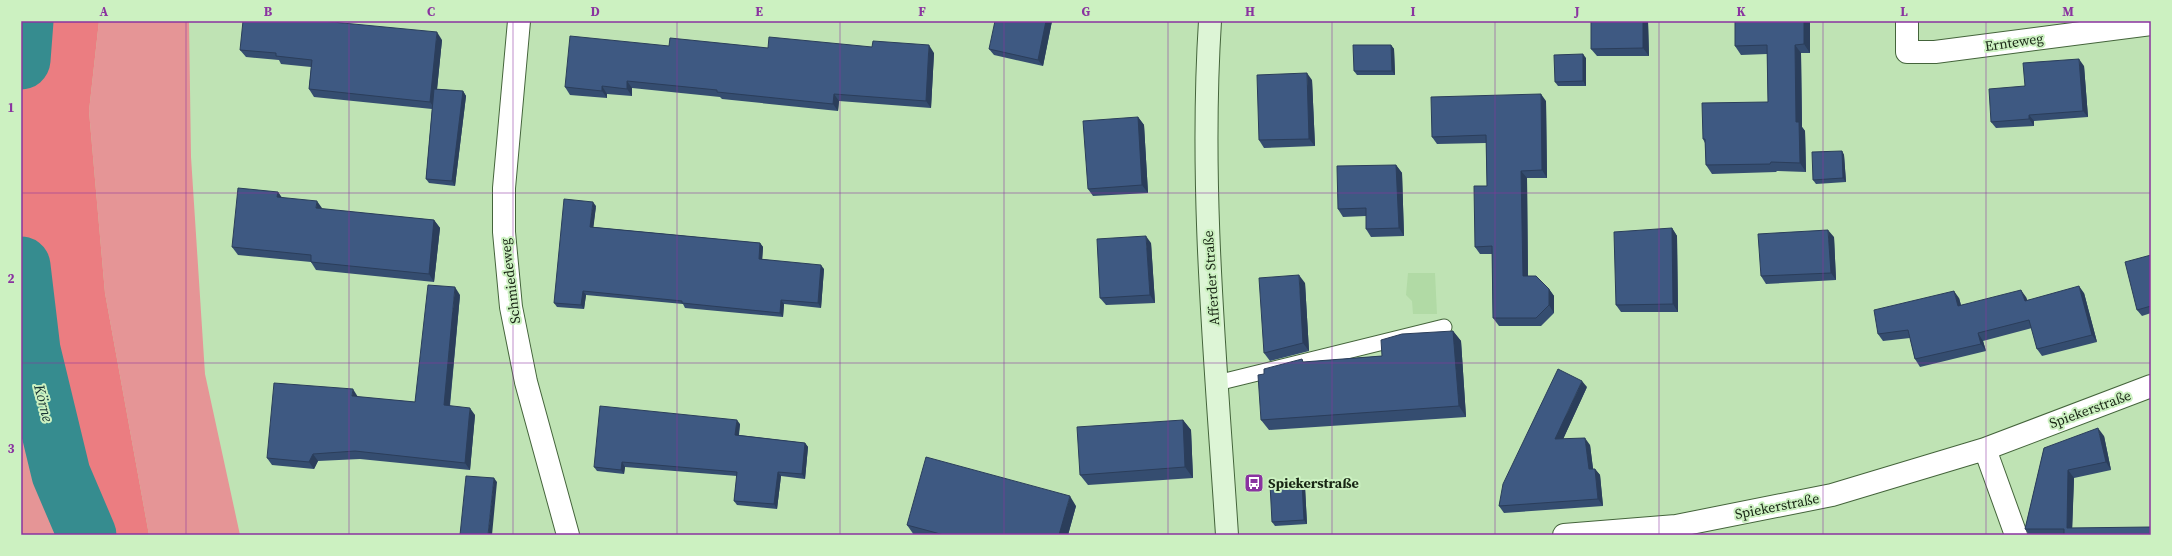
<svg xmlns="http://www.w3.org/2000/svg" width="2172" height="556" viewBox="0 0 2172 556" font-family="'Source Serif 4',serif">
  <rect width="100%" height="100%" fill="#bfe3b4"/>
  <path fill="#b1daa5" d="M1408 273H1435L1437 314H1413L1412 301 1406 295Z"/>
  <path fill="#e59596" d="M99 21H189L191 157 205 374 240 535H149L105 293 89 111Z
    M21 437 54 503 86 535H21Z"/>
  <path fill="#eb7d81" d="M21 21H99L89 111 105 293 149 535H86L54 503 21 437Z"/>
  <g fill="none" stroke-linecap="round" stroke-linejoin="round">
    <path stroke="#368c8f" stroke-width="59" d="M21 60 24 21
      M21 266 31 350 61 474 87 535"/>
    <defs>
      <path id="lane" d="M1217 383 1444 327"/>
      <path id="street" d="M519 21 504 188V232L511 307 526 382 568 535
        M1907 21V52H1935L2151 24
        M1985 449 2016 535
        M1564 535 1676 526 1832 495 1985 449 2151 386"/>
      <path id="secondary" d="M1210 21C1199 192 1216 364 1227 535"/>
    </defs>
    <use href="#lane" stroke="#44643b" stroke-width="17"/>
    <use href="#street" stroke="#44643b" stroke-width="24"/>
    <use href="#secondary" stroke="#44643b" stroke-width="24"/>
    <use href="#lane" stroke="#fff" stroke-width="15"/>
    <use href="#street" stroke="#fff" stroke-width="22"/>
    <use href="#secondary" stroke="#ddf5d6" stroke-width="22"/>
  </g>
  <path fill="#354d70" d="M1052 21 1043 66 994 55 989 49Z
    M1591 21H1648L1649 56H1597L1591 49Z
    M1810 21V53H1801L1802 127 1805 131 1806 172 1777 171 1776 172 1712 174 1706 165 1705 143 1703 139 1768 102 1767 54 1741 55 1735 46Z
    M442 40 437 89 463 91 466 96 455 186 429 183 426 179 432 109 314 97 309 89 311 67 281 64 279 60 246 57 240 50Z
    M1391 45 1394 49 1395 75H1357L1354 71Z
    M669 46 934 53 931 108 839 101 838 111 722 99 720 97 632 88V96L607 94V98L570 95 565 87Z
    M1586 58V86H1558L1555 82Z
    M2084 66 2088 117 2034 121V126L1996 128 1991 122 2025 86Z
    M1312 80 1315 146 1264 148 1259 140Z
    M1546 101 1547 178H1527L1528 276 1549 289 1554 296V313L1541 326H1499L1493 318 1492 254H1480L1475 247 1487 186 1486 143 1437 144 1432 137Z
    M1138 117 1144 125 1148 193 1093 196 1088 189Z
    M1842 151 1844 155 1846 182 1816 184 1813 180Z
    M1396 165 1402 173 1404 236 1371 237 1366 229V216L1343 217 1338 209Z
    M278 192 281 197 322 209 434 220 440 228 434 282 316 270 311 262 238 255 232 247Z
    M596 206 593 227 760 243 763 247 762 259 824 269 821 308 784 304 783 317 685 308 683 304 586 295 584 309 557 307 554 303Z
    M1672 228 1677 236 1678 312H1621L1616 305Z
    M1834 237 1836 280 1766 284 1761 276Z
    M1151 243 1155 303 1106 305 1100 298Z
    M2151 255V313L2142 316 2137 310Z
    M1305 283 1309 351 1270 361 1264 353Z
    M2084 293 2097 342 2042 356 2037 349 2032 328 1983 341 1986 351 1920 367 1915 359 1910 338 1883 341 1878 334 1959 298 1961 305 2026 297 2027 300Z
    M460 295 450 406 475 415 470 470 360 459 318 461 314 469 272 465 267 458 358 397 415 402Z
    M1453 331 1461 341 1466 417 1269 430 1261 420 1264 374 1305 362 1382 356Z
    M1587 387 1563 439 1590 445 1593 469H1595L1600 475 1603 506 1504 513 1499 506Z
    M1183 420 1191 430 1193 478 1088 485 1080 475Z
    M740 424 739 435 805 443 808 447 805 479 781 476 777 509 737 505 734 501 737 476 625 467 624 474 597 471 594 467Z
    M2104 436 2111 470 2074 478 2072 528 2151 535H2029L2025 529 2044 448Z
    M1302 483 1305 487 1307 524 1275 526 1272 522Z
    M1076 506 1068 535H914L907 525Z"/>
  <path fill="#2b3e5b" d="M1046 21H1052L1043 66 1038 60Z
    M1643 21H1648L1649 56 1643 48Z
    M1804 21H1810V53L1804 44Z
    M437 32 442 40 435 109 430 102Z
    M929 45 934 53 931 108 926 101Z
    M1391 45 1394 49 1395 75 1392 71Z
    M1795 45 1801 53 1802 127 1805 131 1806 172 1800 163 1796 122Z
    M1583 54 1586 58V86L1583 81Z
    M2079 59 2084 66 2088 117 2083 111Z
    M1307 73 1312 80 1315 146 1309 139Z
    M627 81 632 88V96L627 89Z
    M602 86 607 94V98L602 91Z
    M463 91 466 96 455 186 452 181Z
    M834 94 839 101 838 111 833 104Z
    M1541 94 1546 101 1547 178 1542 170Z
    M2029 115 2034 121V126L2029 119Z
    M1138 117 1144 125 1148 193 1142 185Z
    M1842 151 1844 155 1846 182 1843 178Z
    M1396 165 1402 173 1404 236 1399 228Z
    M1521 171 1527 178 1528 284 1523 276Z
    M278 192 283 199 277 197Z
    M317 201 322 208H316Z
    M593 202 596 206 593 231 590 227Z
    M434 220 440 228 434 282 429 274Z
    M1672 228 1677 236 1678 312 1673 304Z
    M1828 230 1834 237 1836 280 1831 273Z
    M1146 236 1151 243 1155 303 1150 295Z
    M760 243 763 247 762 263 759 259Z
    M821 265 824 269 821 308 818 303Z
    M1299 275 1305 283 1309 351 1303 343Z
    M2079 286 2084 293 2097 342 2092 335Z
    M455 287 460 295 449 412 444 405Z
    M1549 289 1554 296V313L1549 305Z
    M2021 290 2026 297 2030 308 2025 301Z
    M583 291 586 295 584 309 581 305Z
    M1954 291 1959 298 1963 313 1958 306Z
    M781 300 784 304 783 317 780 313Z
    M1453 331 1461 341 1466 417 1459 406Z
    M1978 333 1983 341 1986 351 1981 344Z
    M1582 381 1587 387 1560 446 1555 439Z
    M353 389 358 397 352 396Z
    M470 408 475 415 470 470 465 463Z
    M737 420 740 424 738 439 735 435Z
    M1183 420 1191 430 1193 478 1185 467Z
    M2098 428 2104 436 2111 470 2106 462Z
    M1585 438 1590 445 1594 476 1589 469Z
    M805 443 808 447 805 479 802 474Z
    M313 454 318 461 314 469 309 462Z
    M622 462 625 467 624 474 621 470Z
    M1595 469 1600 475 1603 506 1598 499Z
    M2068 470 2074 478 2072 535 2067 528Z
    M778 472 781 476 777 509 774 504Z
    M494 478 497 482 492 535H488Z
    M1302 483 1305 487 1307 524 1304 520Z
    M1070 496 1076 506 1068 535H1059Z"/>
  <path fill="#3e5982" stroke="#2b3e5b" d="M243 21H322L437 32 430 102 309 89 312 60 276 56V53L240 50Z
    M995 21H1046L1038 60 989 49Z
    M1591 21H1643V48L1591 49Z
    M1735 21H1804V44L1795 45 1796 122H1799L1800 163 1771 162 1770 164 1706 165 1705 139H1703L1702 103 1768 102 1767 45 1735 46Z
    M570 36 669 46 670 38 768 48 769 37 872 47 873 41 929 45 926 101 834 94 833 104 717 92V90L627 81V89L602 86V91L565 87Z
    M1353 45H1391L1392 71H1354Z
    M1583 54V81L1555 82 1554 55Z
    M2079 59 2083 111 2029 115V119L1991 122 1989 89 2025 86 2023 63Z
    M1307 73 1309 139 1259 140 1257 75Z
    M434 89 463 91 452 181 426 179Z
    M1541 94 1542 170 1521 171 1523 276H1536L1549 289V305L1536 318H1493L1492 246 1475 247 1474 186H1487L1486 135 1432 137 1431 97Z
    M1138 117 1142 185 1088 189 1083 121Z
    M1842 151 1843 178 1813 180 1812 152Z
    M1396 165 1399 228 1366 229V208L1338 209 1337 166Z
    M238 188 278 192 277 197 317 201 316 208 434 220 429 274 311 262V255L232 247Z
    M564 199 593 202 590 227 760 243 759 259 821 265 818 303 781 300 780 313 682 303V301L583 291 581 305 554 303Z
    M1672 228 1673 304 1616 305 1614 232Z
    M1828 230 1831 273 1761 276 1758 234Z
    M1146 236 1150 295 1100 298 1097 239Z
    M2151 255V306L2137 310 2125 262Z
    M1299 275 1303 343 1264 353 1259 278Z
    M428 285 455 287 444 405 470 408 465 463 355 451 313 454 309 462 267 458 274 383 353 389 352 396 415 402Z
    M2079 286 2092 335 2037 349 2029 320 1978 333 1981 344 1915 359 1908 330 1878 334 1874 310 1954 291 1958 306 2021 290 2025 301Z
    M1453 331 1459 406 1261 420 1258 375 1264 374V369L1302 359 1303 362 1382 356 1381 340 1402 334Z
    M1558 369 1582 381 1555 439 1585 438 1589 469H1595L1598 499 1499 506 1503 484Z
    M600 406 737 420 735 435 805 443 802 474 778 472 774 504 734 501 737 472 622 462 621 470 594 467Z
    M1183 420 1185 467 1080 475 1077 427Z
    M2098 428 2106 462 2068 470 2067 528 2151 527V535H2064V529H2025L2044 448Z
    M926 457 1070 496 1059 535H944L907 525Z
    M466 476 494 478 488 535H460Z
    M1302 483 1304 520 1272 522 1270 484Z"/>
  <path fill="none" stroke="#8a33a0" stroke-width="1" stroke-opacity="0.55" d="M186 21V535M349 21V535M513 21V535M677 21V535M840 21V535M1004 21V535M1168 21V535M1332 21V535M1495 21V535M1659 21V535M1823 21V535M1986 21V535M21 193H2151M21 363H2151"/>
  <defs>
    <symbol id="bus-square" viewBox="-11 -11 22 22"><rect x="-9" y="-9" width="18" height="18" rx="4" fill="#8a33a0" stroke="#ccf1c1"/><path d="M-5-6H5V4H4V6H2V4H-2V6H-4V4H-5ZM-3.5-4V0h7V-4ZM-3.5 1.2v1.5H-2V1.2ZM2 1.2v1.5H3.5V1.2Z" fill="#fff"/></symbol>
  </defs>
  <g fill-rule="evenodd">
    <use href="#bus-square" x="1243" y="472" width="22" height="22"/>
  </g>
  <g text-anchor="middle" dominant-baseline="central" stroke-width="4" stroke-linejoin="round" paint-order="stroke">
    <g font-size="14" fill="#182514" stroke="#ccf1c1">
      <text transform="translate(2014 42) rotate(-8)">Ernteweg</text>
      <text transform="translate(1211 278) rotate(-94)">Afferder Straße</text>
      <text transform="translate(510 281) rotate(-97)">Schmiedeweg</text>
      <text transform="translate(2090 409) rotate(-20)">Spiekerstraße</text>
      <text transform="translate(1777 506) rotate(-11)">Spiekerstraße</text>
    </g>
    <g font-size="14" font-weight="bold" fill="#182514" stroke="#ccf1c1" text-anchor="start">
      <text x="1268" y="483">Spiekerstraße</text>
    </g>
    <g font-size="15" font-style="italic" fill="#173233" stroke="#ccf1c1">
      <text transform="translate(44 403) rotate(76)">Körne</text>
    </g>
  </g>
  <rect width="2172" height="556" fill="none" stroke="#ccf1c1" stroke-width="44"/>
  <rect x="22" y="22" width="2128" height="512" fill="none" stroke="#8a33a0" stroke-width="1.5"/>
  <g font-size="13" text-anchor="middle" font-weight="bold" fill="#8a33a0">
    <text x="104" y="16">A</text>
    <text x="268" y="16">B</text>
    <text x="431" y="16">C</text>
    <text x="595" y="16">D</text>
    <text x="759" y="16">E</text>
    <text x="922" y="16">F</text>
    <text x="1086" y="16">G</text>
    <text x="1250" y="16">H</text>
    <text x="1413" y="16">I</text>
    <text x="1577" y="16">J</text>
    <text x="1741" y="16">K</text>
    <text x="1904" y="16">L</text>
    <text x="2068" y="16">M</text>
    <text x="11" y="112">1</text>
    <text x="11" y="283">2</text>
    <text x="11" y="453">3</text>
  </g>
</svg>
